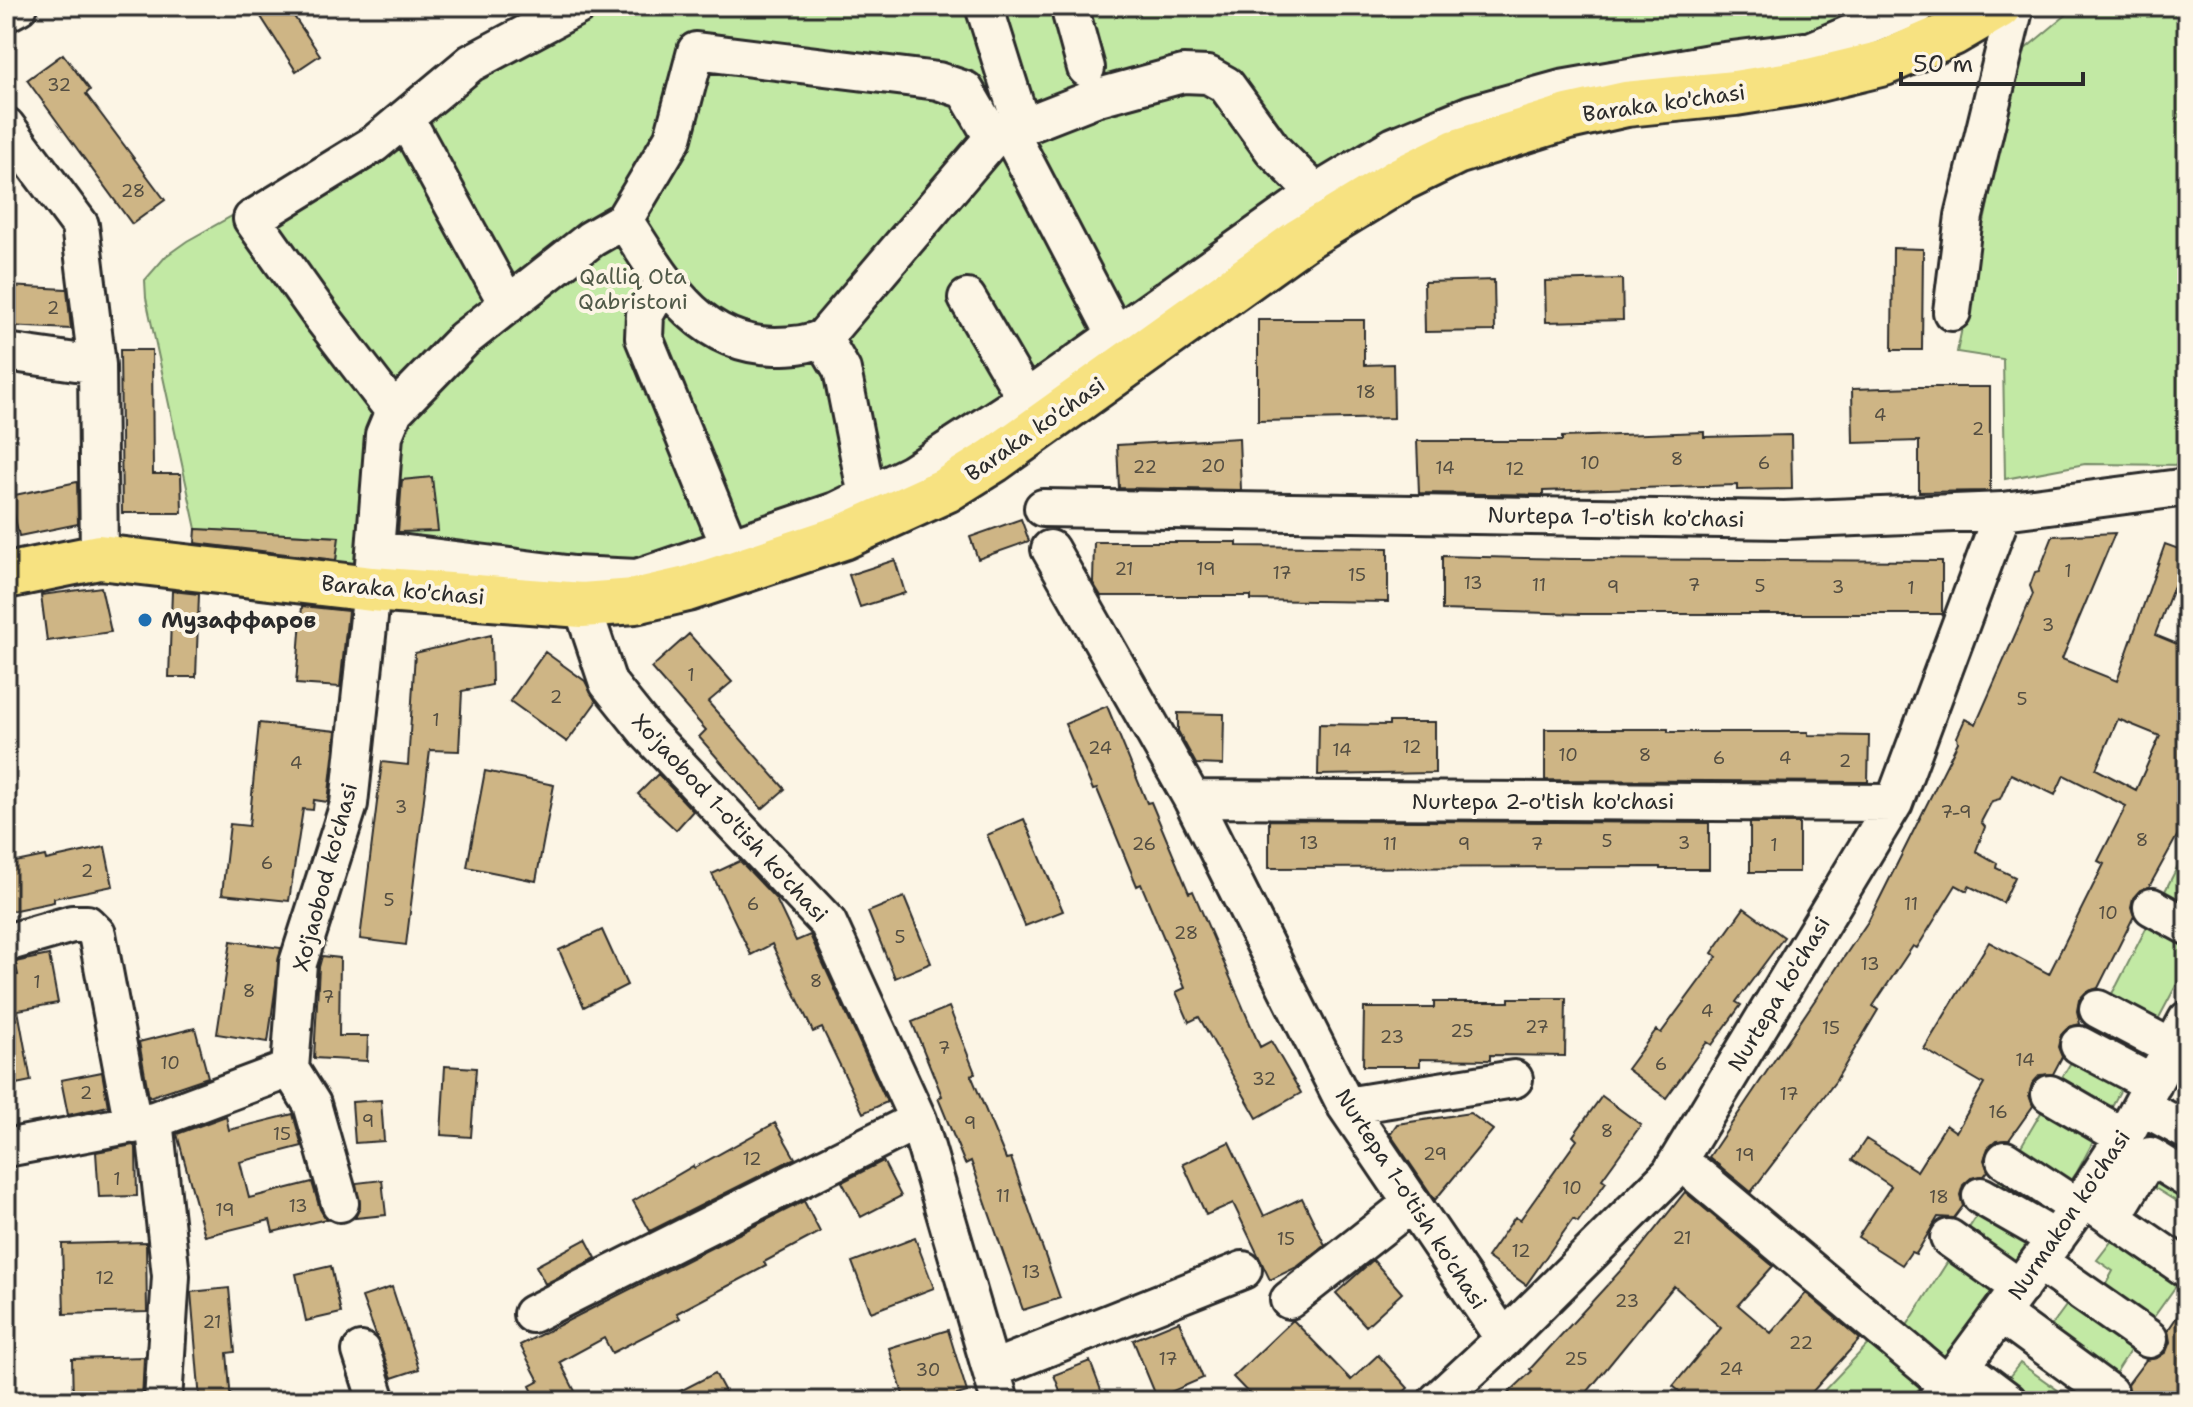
<svg xmlns="http://www.w3.org/2000/svg" width="2193" height="1407" viewBox="0 0 2193 1407" font-family="'Shantell Sans',sans-serif">
  <rect width="100%" height="100%" fill="#fcf5e5"/>
  <filter id="ink" filterUnits="userSpaceOnUse"><feTurbulence type="fractalNoise" baseFrequency=".0125" numOctaves="2"/><feDisplacementMap in="SourceGraphic" scale="16" xChannelSelector="R" yChannelSelector="G"/><feConvolveMatrix kernelMatrix="1 2 1 2 8 2 1 2 1" color-interpolation-filters="sRGB"/></filter>
  <g filter="url(#ink)">
    <path fill="#c2e9a4" stroke="#768a68" stroke-width="2" d="M566 6H1933L1561 96 958 455 634 584 381 563H336L338 537 196 529 146 298 145 280 166 256 187 241 343 154Z
      M2077 6H2178L2187 19V465L2085 464 2005 479 2003 359 1957 352 2019 54Z
      M2187 848V965L2077 1172 1941 1367 1901 1335 2023 1143 2117 985Z
      M2187 1098V1208L2142 1180Z
      M2117 1234 2181 1279 2148 1325 2101 1293 2113 1271 2097 1260Z
      M2071 1299 2135 1343 2099 1399 2032 1352Z
      M1870 1342 1923 1384 1909 1401H1814Z
      M2020 1363 2073 1401H2022L2002 1386Z"/>
    <path fill="#ceb585" stroke="#2b2b2b" stroke-width="2" fill-rule="evenodd" d="M254 6H287L320 55 296 71Z
      M63 54 90 90 86 94 165 200 132 224 27 80Z
      M1893 248 1923 249 1922 350H1892Z
      M1622 279 1623 320 1546 322 1545 281Z
      M1494 280 1495 331 1425 332 1424 282Z
      M6 286 67 289 71 329 6 326Z
      M1258 320H1364V365L1393 364 1394 418 1258 421Z
      M120 350H152L153 474H181L182 513H122Z
      M1919 387H1990V491L1919 492V441L1853 443 1852 389Z
      M1704 432V437L1791 435 1792 489 1737 490V485L1543 491V495L1419 493 1417 441H1562V437Z
      M1239 438 1241 490 1119 488 1117 445Z
      M432 477 438 531 398 532 402 480Z
      M77 482 78 524 19 536 10 496Z
      M1021 519 1029 541 978 559 970 537Z
      M196 529 339 537 336 560 195 543Z
      M2115 533 2062 659 2117 681 2165 544 2187 552 2155 635 2187 648V818L2149 887 2140 890 2133 898 2131 907 2134 916 2098 988 2086 992 2079 1000 2077 1011 2080 1024 2069 1027 2061 1035 2058 1047 2062 1057 2053 1074 2040 1075 2032 1084 2029 1095 2033 1106 2009 1140 1996 1141 1988 1148 1984 1160 1988 1171 1984 1176 1971 1178 1963 1185 1960 1195 1963 1206 1954 1218 1938 1217 1916 1254 1911 1252 1902 1265 1858 1237 1891 1186 1852 1160 1866 1139 1917 1171 1946 1125 1956 1132 1984 1084 1924 1049 1989 942 2049 974 2104 864 2098 861 2126 806 2064 775 2055 795 2011 774 2000 799 1992 801 1981 822 1985 827 1976 851 1997 863 1996 868 2015 877 2003 903 1969 886 1967 891 1956 885 1917 948 1913 946 1873 1006 1878 1010 1835 1082 1751 1192 1709 1157 1869 920 1958 742 1957 737 1965 719 1976 724 2033 594 2030 586 2035 572 2039 571 2053 536ZM2118 719 2160 736 2136 790 2096 769Z
      M1094 542H1237V546L1388 548V602L1251 600V596H1101L1093 583Z
      M1442 556 1570 559 1942 561V614H1582L1442 610Z
      M895 560 905 593 860 607 849 575Z
      M101 587 111 632 47 641 41 595Z
      M172 591 199 594 196 677H169Z
      M302 606 348 611 340 687 296 684Z
      M689 634 732 682 708 702 785 789 762 809 699 737 706 730 651 668Z
      M491 635 492 685 462 691 459 751 430 750 406 945 360 939 382 762 408 765 415 653Z
      M545 652 585 681 596 702 567 742 510 701Z
      M1107 706 1147 803 1151 802 1189 893 1193 891 1260 1047 1271 1041 1301 1093 1257 1118 1199 1017 1189 1022 1176 992 1185 988 1141 884 1137 886 1097 789 1093 790 1065 724Z
      M1178 713 1224 714 1223 765 1196 764 1178 731Z
      M1389 722H1435V773L1318 775 1319 724 1389 725Z
      M259 723 336 731 328 802 314 800 313 810 303 809 289 901 222 894 230 824 249 826Z
      M1545 729H1668V732H1808V735L1869 736 1868 782 1545 780Z
      M485 771 554 785 536 881 467 867Z
      M658 774 693 811 676 830 638 794Z
      M1024 819 1063 911 1025 926 987 835Z
      M1269 820 1709 823V869H1660V867L1269 868Z
      M1750 823H1799V872H1750Z
      M105 847 113 886 54 898V902L6 912V864L45 856 46 860Z
      M740 861 776 899 796 941 810 935 887 1102 863 1113 822 1028 813 1032 772 944 751 955 712 874Z
      M904 897 931 963 895 978 868 912Z
      M1744 908 1784 937 1736 1002 1741 1005 1712 1045 1707 1042 1666 1098 1627 1069 1656 1030 1661 1033 1717 957 1712 953Z
      M602 930 627 985 584 1007 559 950Z
      M231 941 281 948 268 1042 217 1034Z
      M49 955 58 1003 18 1010 31 1081 6 1086V977L18 975 15 962Z
      M322 956 340 958 339 1036H368L367 1061 314 1058 319 967Z
      M1509 998H1566L1565 1056 1490 1055V1060L1420 1059V1066H1363L1364 1008H1434V1002H1509Z
      M949 1007 975 1073 971 1075 1006 1159 1011 1158 1060 1298 1023 1310 971 1161 965 1164 938 1098 942 1096 912 1022Z
      M195 1028 208 1077 149 1097 139 1042Z
      M445 1066 476 1068 471 1137 441 1135Z
      M102 1072 108 1106 68 1115 61 1080Z
      M1602 1096 1641 1125 1602 1179 1606 1182 1578 1222 1573 1219 1526 1285 1487 1257 1515 1217 1520 1220 1577 1140 1573 1136Z
      M381 1100 384 1141 355 1143 352 1102Z
      M1470 1113 1493 1130 1435 1200 1390 1134 1397 1124Z
      M293 1114 302 1146 240 1162 249 1198 312 1182 320 1209 326 1219 273 1232 270 1220 205 1236 177 1134 226 1116 229 1130Z
      M775 1123 795 1158 650 1231 633 1201 693 1166 694 1168Z
      M1229 1142 1264 1216 1302 1198 1325 1245 1297 1267 1270 1280 1233 1203 1206 1215 1183 1164Z
      M133 1145 136 1148 137 1196 99 1197 96 1152Z
      M883 1161 901 1196 861 1217 842 1182Z
      M382 1180 386 1215 355 1218 360 1207 356 1183Z
      M1685 1192 1773 1266 1738 1305 1771 1333 1806 1293 1860 1339 1804 1401H1691L1673 1386 1721 1328 1674 1286 1580 1401H1500L1532 1371 1530 1369 1633 1257Z
      M804 1201 820 1232 764 1262 766 1266 677 1313 680 1318 612 1353 604 1338 560 1362 580 1401H537L530 1386 539 1381 520 1345Z
      M915 1238 934 1288 871 1312 852 1262Z
      M586 1239 596 1258 545 1284 536 1266Z
      M146 1242 147 1312 64 1314 62 1244Z
      M1373 1260 1402 1293 1366 1326 1336 1293Z
      M331 1266 341 1313 306 1321 296 1274Z
      M392 1287 419 1369 392 1378 362 1297Z
      M229 1288 235 1352 227 1353 231 1401H200L191 1292Z
      M2187 1302V1401H2128L2130 1394 2128 1384 2146 1360 2157 1358 2166 1352 2170 1342 2168 1330Z
      M1293 1320 1351 1380 1378 1355 1408 1388 1394 1401H1256L1233 1377Z
      M1179 1321 1203 1378 1157 1398 1133 1340Z
      M948 1330 967 1392 936 1401H905L889 1348Z
      M144 1357 142 1401H73L72 1359Z
      M1090 1361 1105 1401H1064L1054 1375Z
      M715 1373 730 1401H661Z"/>
    <g fill="none" stroke-linecap="round" stroke-linejoin="round">
      <defs>
        <path id="minor" d="M984 6 1022 127
          M1069 6 1086 68
          M6 13 19 6
          M406 119 508 305
          M6 126 80 225 97 365 99 557
          M1009 131 1116 336
          M624 220 673 138 696 51 938 81 965 90 993 138
          M664 281 645 314 644 338 729 545
          M967 298 1026 399
          M1952 312 1964 216 2015 6
          M823 338 842 370 867 496
          M6 352 97 365
          M394 411 321 316 252 219 374 144 471 63 578 6
          M1043 508 1784 520 2003 511 2187 487
          M1050 549 1192 799 1346 1106 1504 1339
          M375 550 574 575 637 578 836 511 911 474 1026 399 1316 193 1394 146 1471 114 1561 89 1716 62 1812 50 1917 6
          M582 605 608 683 648 733 828 923 918 1120 1000 1401
          M1192 799 1894 803
          M2152 907 2187 926
          M6 943 72 924H87L97 934 133 1125
          M2098 1009 2172 1048
          M2079 1045 2153 1084
          M290 1069 298 963 349 804 372 589 384 435 394 411 464 339 591 239 624 220C662 278 696 345 775 346 792 346 807 345 823 338L993 138 1095 98 1183 74 1208 75 1226 85 1273 150 1316 193
          M290 1069 312 1104 340 1203
          M2050 1094 2124 1137
          M1346 1106 1514 1079
          M2141 1106 2187 1131
          M154 1120 171 1276 163 1401
          M6 1148 154 1120 290 1069
          M2005 1160 2078 1208
          M1696 1174 1949 1386
          M1981 1196 2056 1239
          M2084 1198 2187 1269
          M2112 1218 2150 1156 2187 1179
          M1949 1238 2020 1288
          M2039 1262 2149 1339
          M1289 1300 1412 1203
          M532 1314 918 1120
          M2001 1314 2109 1393
          M361 1351 377 1401
          M1963 1367 2008 1401
          M991 1370 1243 1270
          M1437 1401 1504 1339 1670 1174 1894 803 2003 511
          M1936 1401 2078 1208 2124 1137 2187 1020"/>
        <path id="major" d="M6 576 99 557 372 589 582 605 635 601 687 589 843 537 946 490 994 460 1301 240 1401 179 1456 152 1568 117 1626 104 1735 93 1810 81 1884 63 1953 33 1999 6"/>
      </defs>
      <use href="#minor" stroke="#2b2b2b" stroke-width="42"/>
      <use href="#major" stroke="#2b2b2b" stroke-width="50"/>
      <use href="#minor" stroke="#fcf5e5" stroke-width="36"/>
      <use href="#major" stroke="#f7e281" stroke-width="44"/>
    </g>
  </g>
  <circle fill="#1f6fb2" stroke="#fcf5e5" stroke-width="3" cx="145" cy="620" r="8"/>
  <g text-anchor="middle" dominant-baseline="central" stroke-width="8" stroke-linejoin="round" paint-order="stroke">
    <g font-size="18" fill="#544e42">
      <text x="59" y="85">32</text>
      <text x="133" y="191">28</text>
      <text x="53" y="308">2</text>
      <text x="1366" y="392">18</text>
      <text x="1880" y="415">4</text>
      <text x="1978" y="429">2</text>
      <text x="1677" y="459">8</text>
      <text x="1590" y="463">10</text>
      <text x="1764" y="463">6</text>
      <text x="1213" y="466">20</text>
      <text x="1145" y="467">22</text>
      <text x="1445" y="468">14</text>
      <text x="1515" y="469">12</text>
      <text x="1124" y="569">21</text>
      <text x="1206" y="569">19</text>
      <text x="2068" y="571">1</text>
      <text x="1282" y="573">17</text>
      <text x="1357" y="575">15</text>
      <text x="1473" y="583">13</text>
      <text x="1539" y="585">11</text>
      <text x="1694" y="585">7</text>
      <text x="1760" y="586">5</text>
      <text x="1613" y="587">9</text>
      <text x="1838" y="587">3</text>
      <text x="1911" y="588">1</text>
      <text x="2048" y="625">3</text>
      <text x="691" y="675">1</text>
      <text x="556" y="697">2</text>
      <text x="2022" y="699">5</text>
      <text x="436" y="720">1</text>
      <text x="1412" y="747">12</text>
      <text x="1100" y="748">24</text>
      <text x="1342" y="750">14</text>
      <text x="1568" y="755">10</text>
      <text x="1645" y="755">8</text>
      <text x="1719" y="758">6</text>
      <text x="1785" y="758">4</text>
      <text x="1845" y="761">2</text>
      <text x="296" y="763">4</text>
      <text x="401" y="807">3</text>
      <text x="1956" y="812">7-9</text>
      <text x="2142" y="840">8</text>
      <text x="1607" y="841">5</text>
      <text x="1309" y="843">13</text>
      <text x="1684" y="843">3</text>
      <text x="1144" y="844">26</text>
      <text x="1390" y="844">11</text>
      <text x="1464" y="844">9</text>
      <text x="1537" y="844">7</text>
      <text x="1774" y="845">1</text>
      <text x="267" y="863">6</text>
      <text x="87" y="871">2</text>
      <text x="389" y="900">5</text>
      <text x="753" y="904">6</text>
      <text x="1911" y="904">11</text>
      <text x="2108" y="913">10</text>
      <text x="1186" y="933">28</text>
      <text x="900" y="937">5</text>
      <text x="1870" y="964">13</text>
      <text x="816" y="981">8</text>
      <text x="37" y="982">1</text>
      <text x="249" y="991">8</text>
      <text x="328" y="997">7</text>
      <text x="1707" y="1011">4</text>
      <text x="1537" y="1027">27</text>
      <text x="1831" y="1028">15</text>
      <text x="1462" y="1031">25</text>
      <text x="1392" y="1037">23</text>
      <text x="944" y="1048">7</text>
      <text x="2025" y="1060">14</text>
      <text x="170" y="1063">10</text>
      <text x="1661" y="1064">6</text>
      <text x="1264" y="1079">32</text>
      <text x="86" y="1093">2</text>
      <text x="1789" y="1094">17</text>
      <text x="1998" y="1112">16</text>
      <text x="368" y="1121">9</text>
      <text x="970" y="1123">9</text>
      <text x="1607" y="1131">8</text>
      <text x="282" y="1134">15</text>
      <text x="1435" y="1154">29</text>
      <text x="1745" y="1155">19</text>
      <text x="752" y="1159">12</text>
      <text x="117" y="1179">1</text>
      <text x="1572" y="1188">10</text>
      <text x="1003" y="1196">11</text>
      <text x="1939" y="1197">18</text>
      <text x="298" y="1206">13</text>
      <text x="225" y="1210">19</text>
      <text x="1682" y="1238">21</text>
      <text x="1286" y="1239">15</text>
      <text x="1521" y="1251">12</text>
      <text x="1031" y="1272">13</text>
      <text x="105" y="1278">12</text>
      <text x="1627" y="1301">23</text>
      <text x="212" y="1322">21</text>
      <text x="1801" y="1343">22</text>
      <text x="1168" y="1359">17</text>
      <text x="1576" y="1359">25</text>
      <text x="1731" y="1369">24</text>
      <text x="928" y="1370">30</text>
    </g>
    <g font-size="22" fill="#2b2b2b" stroke="#fcf5e5">
      <text transform="translate(1664 103) rotate(-8)">Baraka ko'chasi</text>
      <text transform="translate(1035 429) rotate(-35)">Baraka ko'chasi</text>
      <text transform="translate(1616 517) rotate(1)">Nurtepa 1-o'tish ko'chasi</text>
      <text transform="translate(403 590) rotate(5)">Baraka ko'chasi</text>
      <text x="1543" y="801">Nurtepa 2-o'tish ko'chasi</text>
      <text transform="translate(730 818) rotate(47)">Xo'jaobod 1-o'tish ko'chasi</text>
      <text transform="translate(325 877) rotate(-75)">Xo'jaobod ko'chasi</text>
      <text transform="translate(1779 994) rotate(-59)">Nurtepa ko'chasi</text>
      <text transform="translate(1411 1199) rotate(57)">Nurtepa 1-o'tish ko'chasi</text>
      <text transform="translate(2069 1215) rotate(-56)">Nurmakon ko'chasi</text>
    </g>
    <g font-size="22" fill="#515a49" stroke="#fcf5e5">
      <text x="633" y="276">Qalliq Ota<tspan x="633" dy="25">Qabristoni</tspan></text>
    </g>
    <g font-size="22" font-weight="bold" fill="#2b2b2b" stroke="#fcf5e5" text-anchor="start">
      <text x="161" y="620">Музаффаров</text>
    </g>
  </g>
  <rect width="2193" height="1407" fill="none" stroke="#fcf5e5" stroke-width="32"/>
  <rect x="16" y="16" width="2161" height="1375" fill="none" stroke="#2b2b2b" stroke-width="3" filter="url(#ink)"/>
  <path d="M1901 72v12h182v-12" fill="none" stroke="#2b2b2b" stroke-width="4"/>
  <text x="1913" y="72" font-size="24" fill="#2b2b2b" stroke="#fcf5e5" stroke-width="6" paint-order="stroke">50 m</text>
</svg>
